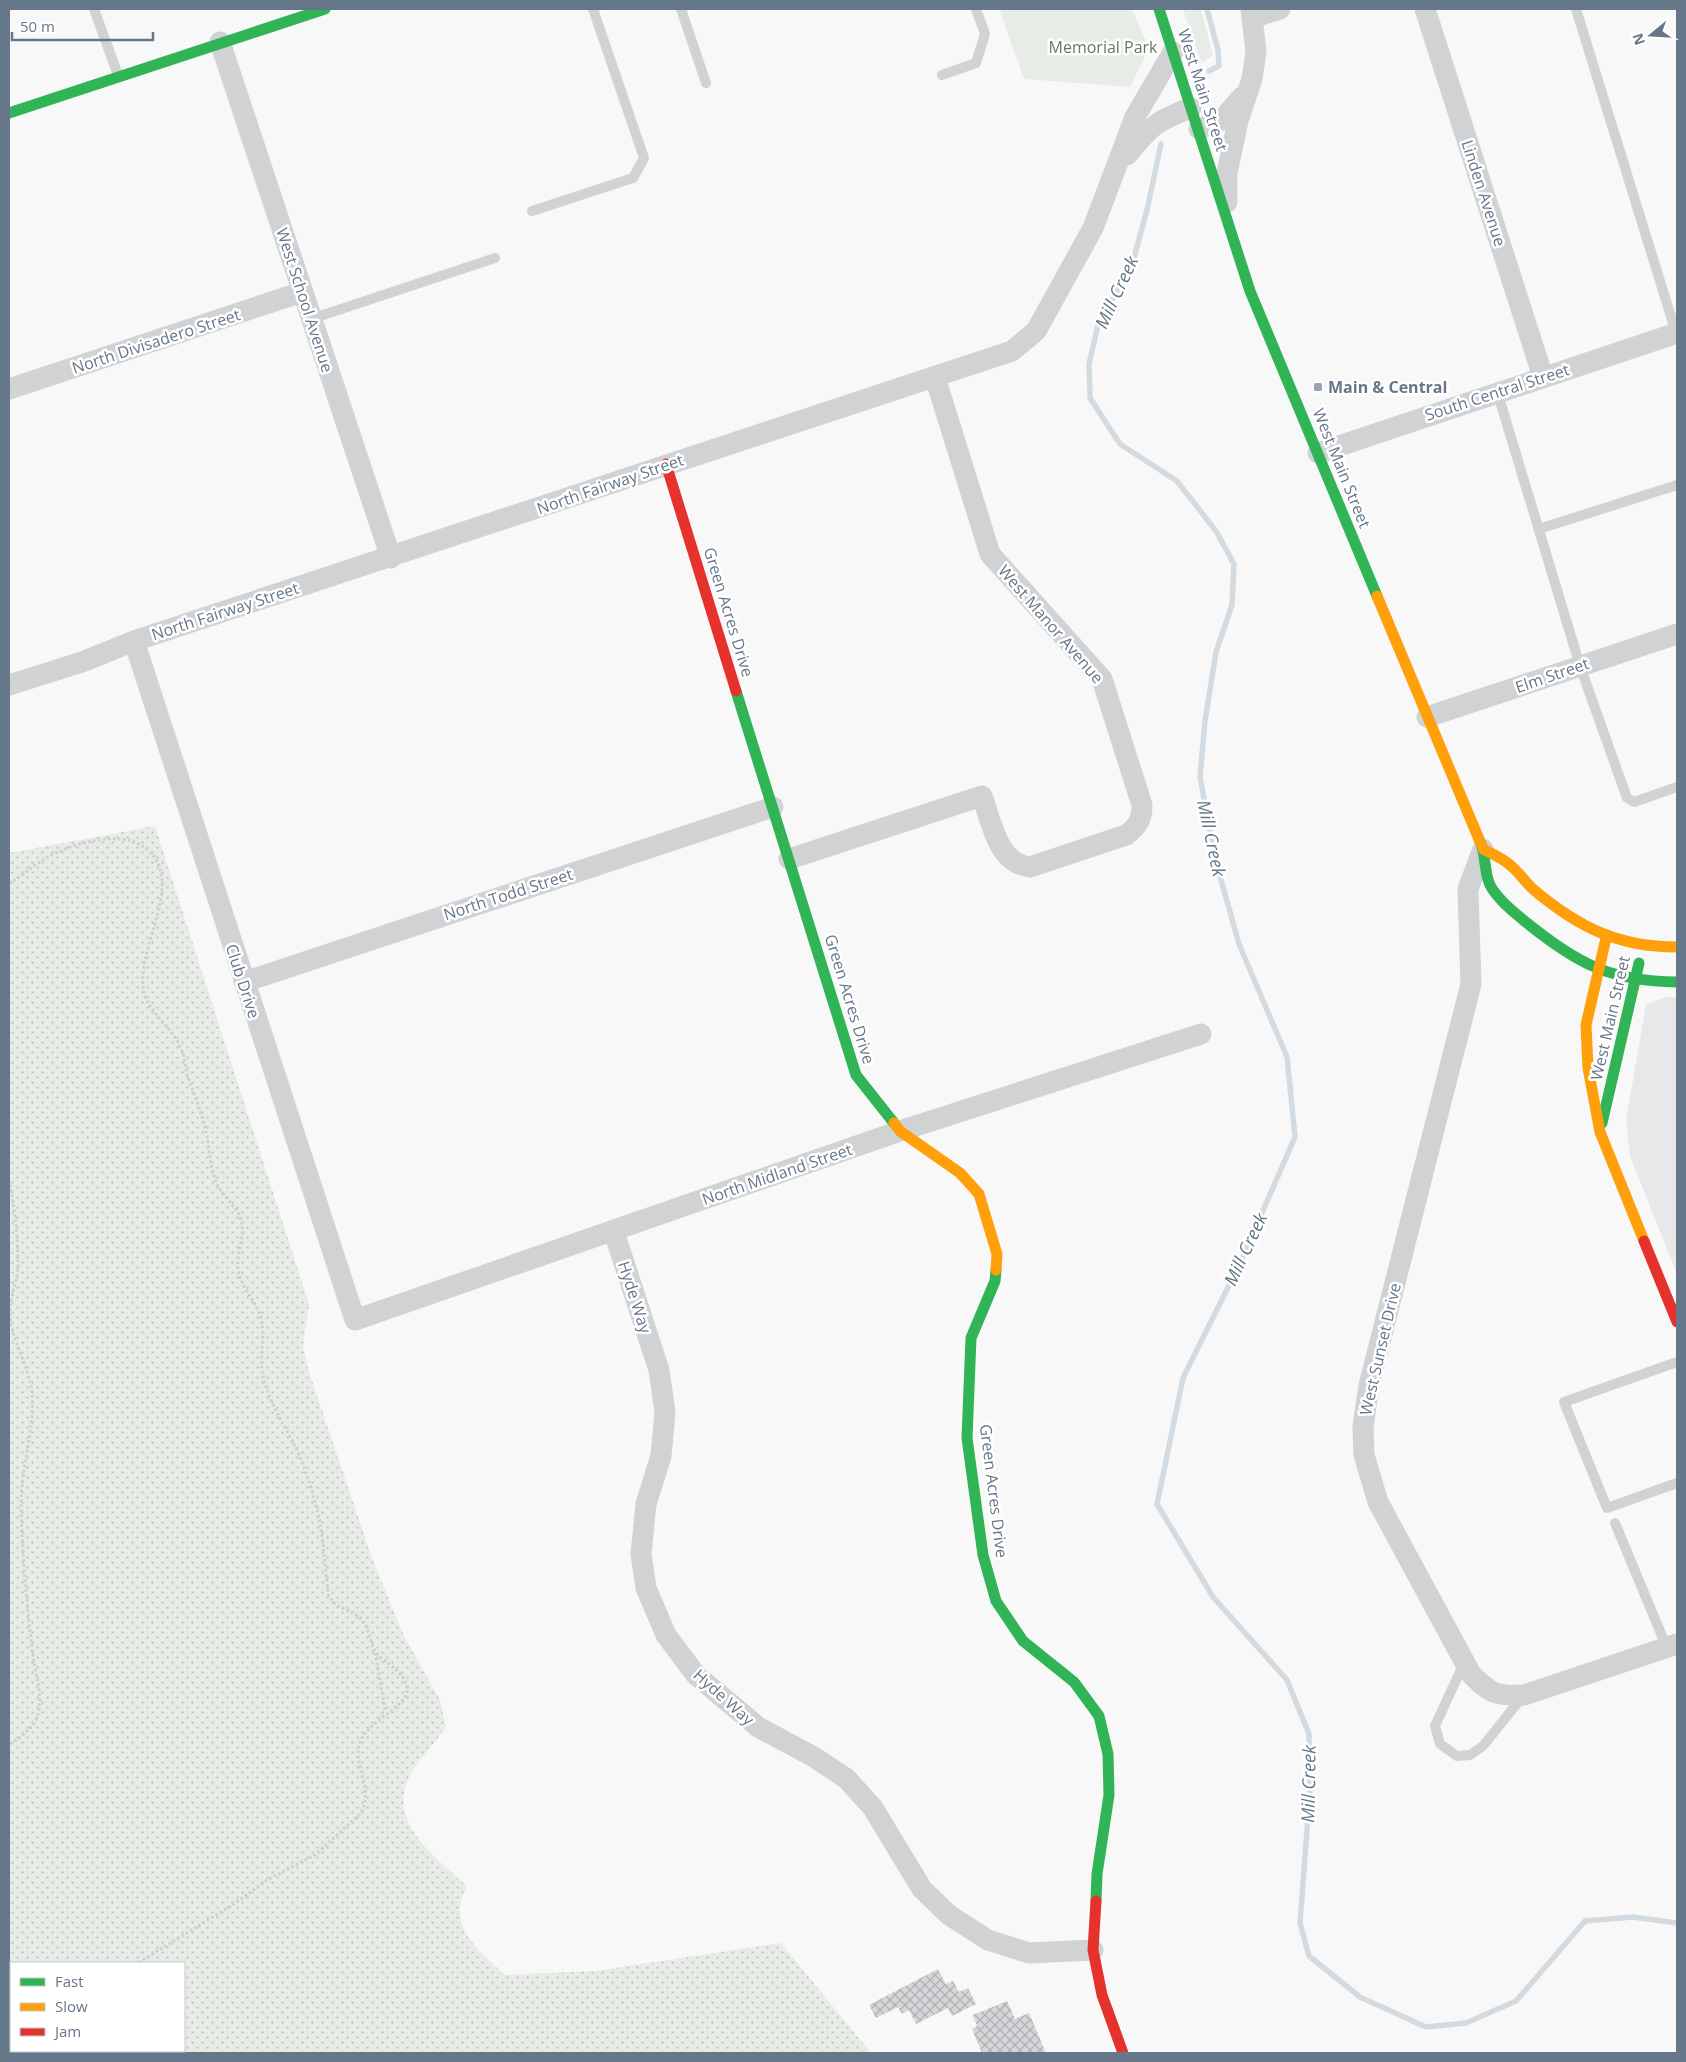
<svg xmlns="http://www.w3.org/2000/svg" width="1686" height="2062" viewBox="0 0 1686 2062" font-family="'Open Sans',sans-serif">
  <defs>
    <pattern id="grass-dots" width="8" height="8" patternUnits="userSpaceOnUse" patternTransform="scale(1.25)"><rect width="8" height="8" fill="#e8ece6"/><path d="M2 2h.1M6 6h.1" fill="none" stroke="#c0c4c0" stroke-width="1.8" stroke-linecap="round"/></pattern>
    <pattern id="building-cross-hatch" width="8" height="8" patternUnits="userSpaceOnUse" patternTransform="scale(1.25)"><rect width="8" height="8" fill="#d5d6d8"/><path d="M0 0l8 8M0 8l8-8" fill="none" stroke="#b1b2b5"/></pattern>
  </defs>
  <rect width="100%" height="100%" fill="#f8f8f8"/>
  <path fill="#e7e8e9" d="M1668 997H1677V1274L1630 1156 1626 1121 1646 1004Z"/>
  <path fill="url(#grass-dots)" fill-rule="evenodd" d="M155 826 309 1304 303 1346 309 1372 372 1558 404 1636 440 1700 446 1727C436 1743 421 1756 411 1773 384 1821 436 1858 467 1886 445 1927 478 1949 505 1975L595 1971 781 1943 871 2053H9V853ZM11 1963H184V2051H11Z"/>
  <path fill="#e8ece6" d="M999 9H1132L1149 48 1130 87 1024 79Z
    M1183 9H1201L1213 56 1201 63Z"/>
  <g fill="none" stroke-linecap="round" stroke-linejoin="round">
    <path stroke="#d4dbe0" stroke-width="5.5" d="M1207 9 1218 50 1219 66 1209 71
      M1161 144 1147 210 1132 265 1098 325 1089 364 1090 398 1120 444 1177 481 1216 531 1234 564 1232 605 1216 652 1205 721 1200 777 1216 862 1239 944 1287 1057 1295 1137 1242 1259 1183 1378 1157 1504 1213 1597 1287 1680 1309 1734 1310 1791 1300 1923 1309 1956 1360 1997 1426 2027 1466 2023 1516 2001 1585 1921 1633 1917 1677 1923"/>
  </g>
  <path fill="url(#building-cross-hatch)" d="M938 1969 946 1984 953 1981 959 1992 968 1988 976 2004 952 2016 948 2008 916 2024 909 2010 902 2014 898 2007 876 2018 869 2005Z
    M1007 2001 1015 2019 1029 2013 1046 2053H982L972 2029 977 2026 973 2015Z"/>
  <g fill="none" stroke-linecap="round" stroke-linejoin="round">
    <path stroke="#cecfd1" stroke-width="3" stroke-dasharray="2.5 2.5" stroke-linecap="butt" d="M9 883C22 877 32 866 44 859 71 844 122 827 148 850 187 885 131 954 145 996 153 1017 174 1029 182 1051 185 1058 185 1066 187 1074 193 1092 201 1110 205 1128 210 1147 209 1166 217 1184 223 1198 240 1208 242 1224 244 1238 237 1252 238 1266 238 1285 256 1300 261 1318 266 1340 257 1362 265 1384 274 1414 295 1440 305 1470 312 1490 318 1510 321 1530 325 1552 325 1574 329 1596 336 1609 349 1609 359 1617 370 1626 369 1641 375 1651 378 1657 385 1660 389 1664 441 1703 366 1712 359 1746 354 1770 376 1793 359 1815L315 1855 267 1880 231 1906 138 1963
      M9 1180C15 1207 18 1240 18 1267 17 1282 10 1297 10 1312 10 1339 29 1365 32 1392 35 1430 21 1467 21 1505 22 1555 27 1607 33 1656 35 1673 42 1692 39 1709 37 1726 22 1736 9 1745
      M375 1653 385 1708 380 1717
      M9 1988H11"/>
    <path stroke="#d1d2d3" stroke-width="10" d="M94 9 118 75
      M681 9 706 83
      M1576 9 1676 333
      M942 75 976 63 985 34 976 9
      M532 211 633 178 644 158 593 9
      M311 319 495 258
      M1497 391 1580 666 1627 798 1634 802 1677 787
      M1539 529 1677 485
      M1677 1362 1564 1402 1607 1508 1677 1483
      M1615 1523 1667 1648
      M1464 1663 1435 1726 1440 1744 1457 1756 1470 1755 1483 1746 1523 1696"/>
    <path stroke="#d1d2d3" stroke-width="21" d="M1425 9 1543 377
      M1252 18 1280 9
      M220 42 391 558
      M1199 129 1222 120 1242 97
      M1127 155C1150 127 1157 120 1191 108
      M1227 202V173L1238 121 1252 79 1256 52 1251 9
      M9 389 302 292
      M1318 453 1677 333
      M134 641 355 1320 900 1131 1201 1034
      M9 685 82 662 134 641 1012 351 1036 331 1093 228 1135 117 1173 52
      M1427 717 1677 634
      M1483 849 1468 889 1471 984 1369 1385 1363 1427 1364 1455 1378 1502 1471 1674C1491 1694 1495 1696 1524 1695L1677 1644
      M789 859 982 796C992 823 997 863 1030 867L1126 835C1138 826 1142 820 1142 805L1102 679 990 554 935 377
      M244 982 773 807
      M614 1232 659 1370 665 1412 661 1456 646 1504 641 1554 646 1588 666 1635 696 1675 758 1727 814 1757 847 1779 873 1808 922 1889 949 1915 988 1940 1029 1953 1093 1950"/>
    <path stroke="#30b455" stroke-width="11" d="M1159 9 1250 291 1377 596
      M9 113 325 9
      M736 691 856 1075 894 1123
      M1481 844C1486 857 1484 872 1490 885 1498 900 1515 913 1527 923 1578 964 1610 981 1677 982
      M1602 1123 1639 963
      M996 1270 995 1281 971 1338 967 1438 983 1555 996 1601 1023 1641 1074 1682 1099 1716 1108 1754 1109 1795 1097 1874 1096 1901"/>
    <path stroke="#ff9f0a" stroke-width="11" d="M1377 596 1481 844
      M1483 849C1492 854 1502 858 1510 865 1519 872 1525 882 1534 890 1578 927 1618 947 1677 947
      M1606 938 1586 1025 1588 1068 1600 1132 1644 1241
      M894 1123 900 1131 960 1173 979 1194 997 1254 996 1270"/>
    <path stroke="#e5322d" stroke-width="11" d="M666 464 736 691
      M1644 1241 1677 1322
      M1096 1901 1093 1950 1102 1995 1123 2053"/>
  </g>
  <rect fill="#99a4b0" stroke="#fff" stroke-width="2" x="1313" y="382" width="10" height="10" rx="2.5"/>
  <g text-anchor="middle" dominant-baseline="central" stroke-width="5" stroke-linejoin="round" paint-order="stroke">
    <g font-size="16" fill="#657b61" stroke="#fff">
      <text x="1103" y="47">Memorial Park</text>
    </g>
    <g font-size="16" fill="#66778a" stroke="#fff">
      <text transform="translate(1203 90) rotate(72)">West Main Street</text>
      <text transform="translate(1484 193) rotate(72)">Linden Avenue</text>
      <text transform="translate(305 300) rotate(72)">West School Avenue</text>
      <text transform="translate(156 341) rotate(-18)">North Divisadero Street</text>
      <text transform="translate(1497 392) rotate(-18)">South Central Street</text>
      <text transform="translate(1342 468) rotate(68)">West Main Street</text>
      <text transform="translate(610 484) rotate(-19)">North Fairway Street</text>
      <text transform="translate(225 611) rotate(-18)">North Fairway Street</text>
      <text transform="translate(729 612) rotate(73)">Green Acres Drive</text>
      <text transform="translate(1051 624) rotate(49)">West Manor Avenue</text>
      <text transform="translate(1552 675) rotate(-19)">Elm Street</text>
      <text transform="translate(508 894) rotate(-18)">North Todd Street</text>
      <text transform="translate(243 981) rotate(72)">Club Drive</text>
      <text transform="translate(850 999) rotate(73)">Green Acres Drive</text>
      <text transform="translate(1610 1018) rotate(-77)">West Main Street</text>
      <text transform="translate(777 1174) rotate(-19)">North Midland Street</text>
      <text transform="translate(635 1297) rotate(72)">Hyde Way</text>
      <text transform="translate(1380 1349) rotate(-77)">West Sunset Drive</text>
      <text transform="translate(994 1491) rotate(83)">Green Acres Drive</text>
      <text transform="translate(724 1697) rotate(42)">Hyde Way</text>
    </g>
    <g font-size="16" font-weight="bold" fill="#66778a" stroke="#fff" text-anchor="start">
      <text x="1328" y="387">Main &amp; Central</text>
    </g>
    <g font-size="18" font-style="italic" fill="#627985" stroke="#fff">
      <text transform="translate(1116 292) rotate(-65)">Mill Creek</text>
      <text transform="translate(1212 838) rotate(78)">Mill Creek</text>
      <text transform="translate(1245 1249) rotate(-65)">Mill Creek</text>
      <text transform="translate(1308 1784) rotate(-89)">Mill Creek</text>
    </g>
  </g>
  <rect width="1686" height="2062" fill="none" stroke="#66778a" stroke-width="20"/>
  <rect x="10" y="1962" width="175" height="90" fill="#ffffff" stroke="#c2c9d0"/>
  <rect x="20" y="1978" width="25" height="8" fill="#30b455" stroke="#c2c9d0"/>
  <text x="55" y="1987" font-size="15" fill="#66778a">Fast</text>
  <rect x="20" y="2003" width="25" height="8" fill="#ff9f0a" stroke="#c2c9d0"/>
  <text x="55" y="2012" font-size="15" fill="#66778a">Slow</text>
  <rect x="20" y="2028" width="25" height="8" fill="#e5322d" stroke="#c2c9d0"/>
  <text x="55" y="2037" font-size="15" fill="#66778a">Jam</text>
  <g transform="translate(1651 35) rotate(252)" stroke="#ffffff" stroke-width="4" paint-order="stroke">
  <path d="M0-4L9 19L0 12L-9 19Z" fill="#66778a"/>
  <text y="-8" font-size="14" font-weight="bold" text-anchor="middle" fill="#66778a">N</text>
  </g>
  <path d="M12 32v8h141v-8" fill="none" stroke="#66778a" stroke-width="2.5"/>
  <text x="20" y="32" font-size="15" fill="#66778a" stroke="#ffffff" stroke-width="4" paint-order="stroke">50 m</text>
</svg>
